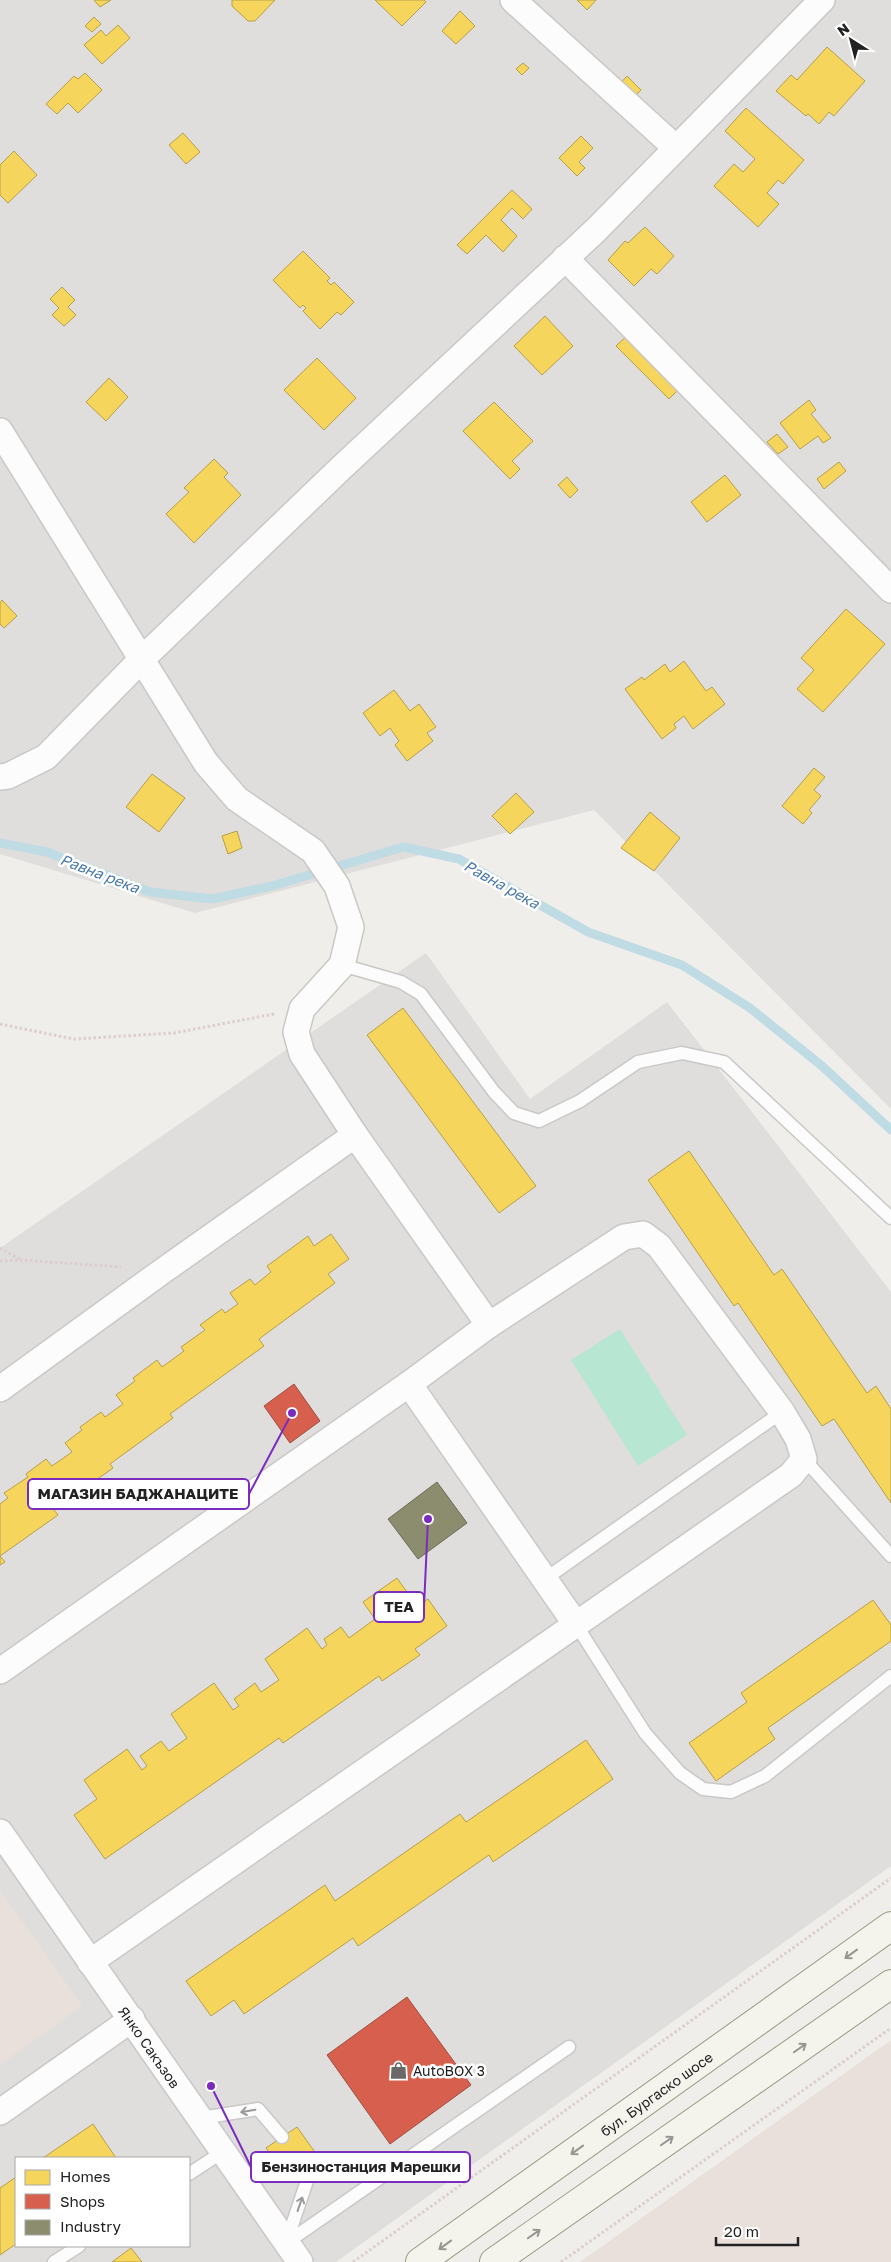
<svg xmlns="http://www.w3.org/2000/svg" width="891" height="2262" viewBox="0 0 891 2262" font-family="'Golos Text',sans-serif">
  <rect width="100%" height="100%" fill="#f0eeeb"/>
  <path fill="#dfdedc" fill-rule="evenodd" d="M0 0H891V1109L594 810 195 913 0 854Z
    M426 953 530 1099 667 1002 891 1292V1866L336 2262H0V1248ZM16 2158H189V2246H16Z"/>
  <path fill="#eae0db" d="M0 1890 82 2006 0 2065Z
    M891 2040V2262H580Z"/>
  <path fill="#b7e6d2" d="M620 1329 687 1435 638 1466 571 1360Z"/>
  <path fill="#f6d55c" stroke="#b69f4b" d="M94 0H111L100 7Z
    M232 0H275L255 21H248L232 6Z
    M375 0H424L426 2 402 26Z
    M577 0H596L587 10Z
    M460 11 475 26 456 44 442 31Z
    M94 17 101 24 92 32 85 26Z
    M118 25 130 38 102 64 84 45 101 30 106 36Z
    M827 47 865 81 834 116 829 112 819 124 808 114 806 116 776 91 791 75 797 80Z
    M523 63 529 68 522 75 516 69Z
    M85 73 102 90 78 113 68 103 57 114 46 104 74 76 78 79Z
    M627 76 641 90 622 109 608 96Z
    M746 108 804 160 783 184 778 180 767 193 779 204 758 227 714 186 734 164 743 172 755 159 725 131Z
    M183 133 200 152 186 164 169 145Z
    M581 136 593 148 579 162 585 168 577 176 559 158Z
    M14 151 37 175 8 203 0 195V165Z
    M512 190 532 209 523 219 512 208 501 220 517 236 503 252 486 235 467 254 457 245Z
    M645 227 674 256 657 274 651 269 634 286 608 260 625 241 628 243Z
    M303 251 330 278 327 281 331 285 334 282 354 302 341 315 337 312 320 329 303 311 306 308 303 305 300 308 273 280Z
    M62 287 75 300 68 307 76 315 64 326 52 315 59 308 50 299Z
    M545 316 573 346 542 375 514 346Z
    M632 331 684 384 669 399 616 346Z
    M317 358 356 398 324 430 284 390Z
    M109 378 128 397 106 421 86 402Z
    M809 400 816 410 811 414 831 438 823 443 818 436 800 449 780 423Z
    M494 402 533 441 512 461 520 469 510 479 463 431Z
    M777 434 788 447 778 454 767 442Z
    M214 459 228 473 224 477 241 495 194 543 166 514 189 492 184 488Z
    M839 462 846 471 824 489 817 479Z
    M725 475 741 495 707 522 691 502Z
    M567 477 578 490 570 498 558 485Z
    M2 600 17 616 4 628 0 624V603Z
    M846 609 885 644 823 712 797 689 814 670 801 658Z
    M684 661 706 691 712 687 725 704 693 729 684 716 674 724 676 728 662 739 625 689 642 677 644 680 665 664 670 672Z
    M394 690 410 711 419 704 436 727 427 733 433 741 407 761 395 745 399 741 390 728 380 736 363 713Z
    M814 768 825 777 814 790 821 796 809 810 812 813 803 824 782 806Z
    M152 774 185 798 159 832 126 807Z
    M516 793 534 812 510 834 492 816Z
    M650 812 680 838 654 871 621 848Z
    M237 831 242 848 228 854 222 836Z
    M403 1008 536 1186 499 1213 367 1035Z
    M689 1151 774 1275 782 1269 867 1393 876 1386 891 1409V1503L834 1419 822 1426 738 1303 734 1306 648 1180Z
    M331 1234 349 1259 328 1274 335 1283 259 1339 264 1346 170 1414 173 1418 110 1464 113 1468 54 1510 58 1515 0 1556 5 1562 0 1565V1504L8 1498 4 1493 28 1477 26 1474 46 1459 52 1466 72 1452 65 1443 82 1430 80 1427 101 1412 105 1417 123 1404 116 1395 135 1381 133 1378 157 1360 162 1367 184 1351 181 1347 205 1330 200 1325 222 1309 225 1313 238 1304 230 1293 250 1279 255 1285 271 1272 267 1266 308 1236 314 1246Z
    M397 1578 417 1606 428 1599 447 1626 415 1649 420 1655 382 1681 379 1676 283 1743 279 1738 105 1859 74 1815 97 1799 84 1780 127 1749 142 1770 147 1766 140 1756 161 1741 169 1751 187 1738 171 1714 214 1683 233 1710 239 1706 234 1699 255 1683 261 1692 279 1680 265 1659 307 1628 322 1649 327 1645 324 1639 341 1627 349 1638 375 1619 363 1602Z
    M873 1600 891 1625V1641L768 1728 775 1739 716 1781 689 1743 747 1702 741 1693Z
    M586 1740 613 1779 493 1862 489 1855 358 1946 353 1938 244 2014 234 2000 211 2016 186 1981 325 1885 335 1901 460 1814 466 1822Z
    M93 2124 116 2158H43Z
    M297 2127 317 2155 286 2176 266 2148Z
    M16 2177V2244L0 2255V2188Z
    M131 2248 142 2262H112Z"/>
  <path fill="#d6604d" stroke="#a04d40" d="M294 1384 320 1421 290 1443 264 1406Z
    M407 1997 471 2085 390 2144 327 2055Z"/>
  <path fill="#8c8c6e" stroke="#6c6c57" d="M437 1482 467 1523 418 1559 388 1519Z"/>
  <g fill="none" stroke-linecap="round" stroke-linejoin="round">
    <path stroke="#bfdbe3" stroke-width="9" d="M0 843 47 852 150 892 212 899 272 886 403 847 459 859 588 932 682 965 750 1008 822 1066 891 1130"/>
    <defs>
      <path id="service" d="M342 965 401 982 421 994 494 1092 514 1113 539 1121 580 1101 638 1062 682 1053 724 1062 891 1218
        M804 1459 891 1556
        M545 1579 782 1412
        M575 1623 645 1733 680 1773 703 1789 731 1792 765 1776 891 1676
        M201 2118 258 2109 282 2137
        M189 2174 224 2151
        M286 2243 569 2047
        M286 2243 308 2178 301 2165
        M54 2262 79 2246"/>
      <g id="minor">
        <path d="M513 0 676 148"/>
        <path d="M565 258 891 590"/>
        <path d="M0 431 206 763 237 799 313 851 337 886 351 927 342 965 302 1009 296 1032 302 1054 355 1135 489 1325"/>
        <path d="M0 777 8 776 46 757 141 660 339 470 596 230 822 0"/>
        <path d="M409 1384 575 1623"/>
        <path d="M0 1389 164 1270 355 1135"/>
        <path d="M0 1671 409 1384 489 1325 624 1237 643 1234 659 1246 782 1412 798 1439 804 1459 791 1475 90 1962"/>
        <path id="s1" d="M0 1832 300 2262"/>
        <path d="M0 2112 132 2019"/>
      </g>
      <g id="secondary">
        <path id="s2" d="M420 2262 891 1926"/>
        <path d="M494 2262 891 1984"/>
      </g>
    </defs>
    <use href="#service" stroke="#c9c8c7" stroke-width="15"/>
    <use href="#minor" stroke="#c9c8c7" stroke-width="28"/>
    <use href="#secondary" stroke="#999a82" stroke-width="30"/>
    <path stroke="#dccecd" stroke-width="3" stroke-dasharray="2.5 2.5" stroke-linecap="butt" d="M0 1024 74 1039 174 1033 274 1014
      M0 1248 21 1260
      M0 1261 21 1260 121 1267
      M353 2262 891 1878
      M561 2262 891 2028"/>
    <use href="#service" stroke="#fdfcfc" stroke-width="12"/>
    <use href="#minor" stroke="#fdfcfc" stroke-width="25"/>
    <use href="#secondary" stroke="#f4f4ed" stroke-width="28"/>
  </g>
  <defs><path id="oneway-shaft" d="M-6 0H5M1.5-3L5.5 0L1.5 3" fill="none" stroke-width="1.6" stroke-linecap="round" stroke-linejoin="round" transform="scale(1.25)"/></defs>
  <g stroke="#969692">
    <use href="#oneway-shaft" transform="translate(851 1954) rotate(144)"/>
    <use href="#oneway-shaft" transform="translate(800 2048) rotate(-35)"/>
    <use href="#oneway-shaft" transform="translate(667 2141) rotate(-35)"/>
    <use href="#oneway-shaft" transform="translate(577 2150) rotate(144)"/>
    <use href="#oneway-shaft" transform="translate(534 2234) rotate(-35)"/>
    <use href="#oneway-shaft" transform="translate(445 2245) rotate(144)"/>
  </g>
  <g stroke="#9a9a9a">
    <use href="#oneway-shaft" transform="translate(248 2111) rotate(171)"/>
    <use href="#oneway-shaft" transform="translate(300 2204) rotate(-71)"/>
  </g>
  <defs>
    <symbol id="shop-bare" viewBox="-9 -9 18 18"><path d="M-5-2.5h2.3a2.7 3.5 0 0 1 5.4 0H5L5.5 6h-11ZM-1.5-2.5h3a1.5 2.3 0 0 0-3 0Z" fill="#6a6968" stroke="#fff" stroke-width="2.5" paint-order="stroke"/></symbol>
  </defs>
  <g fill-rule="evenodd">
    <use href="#shop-bare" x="386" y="2058" width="25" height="25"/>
  </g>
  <g text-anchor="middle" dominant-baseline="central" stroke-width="5" stroke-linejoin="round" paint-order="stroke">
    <g font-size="14" fill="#222" stroke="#fff">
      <text stroke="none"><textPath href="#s1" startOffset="262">Янко Сакъзов</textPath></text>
      <text stroke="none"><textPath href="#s2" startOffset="290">бул. Бургаско шосе</textPath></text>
    </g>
    <g font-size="14" fill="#222" stroke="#fff" text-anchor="start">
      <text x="413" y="2070">AutoBOX 3</text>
    </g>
    <g font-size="15" font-style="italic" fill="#4a7aab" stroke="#fff">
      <text transform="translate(100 873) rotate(21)">Равна река</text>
      <text transform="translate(502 884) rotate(29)">Равна река</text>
    </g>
  </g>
  <path fill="none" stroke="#7b2cbf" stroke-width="2" d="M292 1413L249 1494M428 1519L424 1607M211 2086L251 2167"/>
  <g fill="#7b2cbf" stroke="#fff" stroke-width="2">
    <circle cx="292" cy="1413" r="5"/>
    <circle cx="428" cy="1519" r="5"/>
    <circle cx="211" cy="2086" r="5"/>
  </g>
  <g fill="#fff" stroke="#7b2cbf" stroke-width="2">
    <rect x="28" y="1479" width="221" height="30" rx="5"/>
    <rect x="374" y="1592" width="50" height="30" rx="5"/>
    <rect x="251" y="2152" width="219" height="30" rx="5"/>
  </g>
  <g font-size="15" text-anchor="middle" font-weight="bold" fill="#222">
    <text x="138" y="1499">МАГАЗИН БАДЖАНАЦИТЕ</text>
    <text x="399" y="1612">ТЕА</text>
    <text x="361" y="2172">Бензиностанция Марешки</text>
  </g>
  <rect x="15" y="2157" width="175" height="90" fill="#ffffff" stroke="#a7a7a7"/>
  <rect x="25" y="2170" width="25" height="15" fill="#f6d55c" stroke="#a7a7a7"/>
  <text x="60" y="2182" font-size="15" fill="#222222">Homes</text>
  <rect x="25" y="2194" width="25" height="15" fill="#d6604d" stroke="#a7a7a7"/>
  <text x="60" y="2207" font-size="15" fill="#222222">Shops</text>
  <rect x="25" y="2220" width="25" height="15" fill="#8c8c6e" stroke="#a7a7a7"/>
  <text x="60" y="2232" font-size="15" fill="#222222">Industry</text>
  <g transform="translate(851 40) rotate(324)" stroke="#ffffff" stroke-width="4" paint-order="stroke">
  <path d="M0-4L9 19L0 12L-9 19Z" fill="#222222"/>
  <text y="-8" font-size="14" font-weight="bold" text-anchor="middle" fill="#222222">N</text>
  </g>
  <path d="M716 2237v8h82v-8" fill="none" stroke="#222222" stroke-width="2.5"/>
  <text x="724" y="2237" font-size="15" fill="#222222" stroke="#ffffff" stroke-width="4" paint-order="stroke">20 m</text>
</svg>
